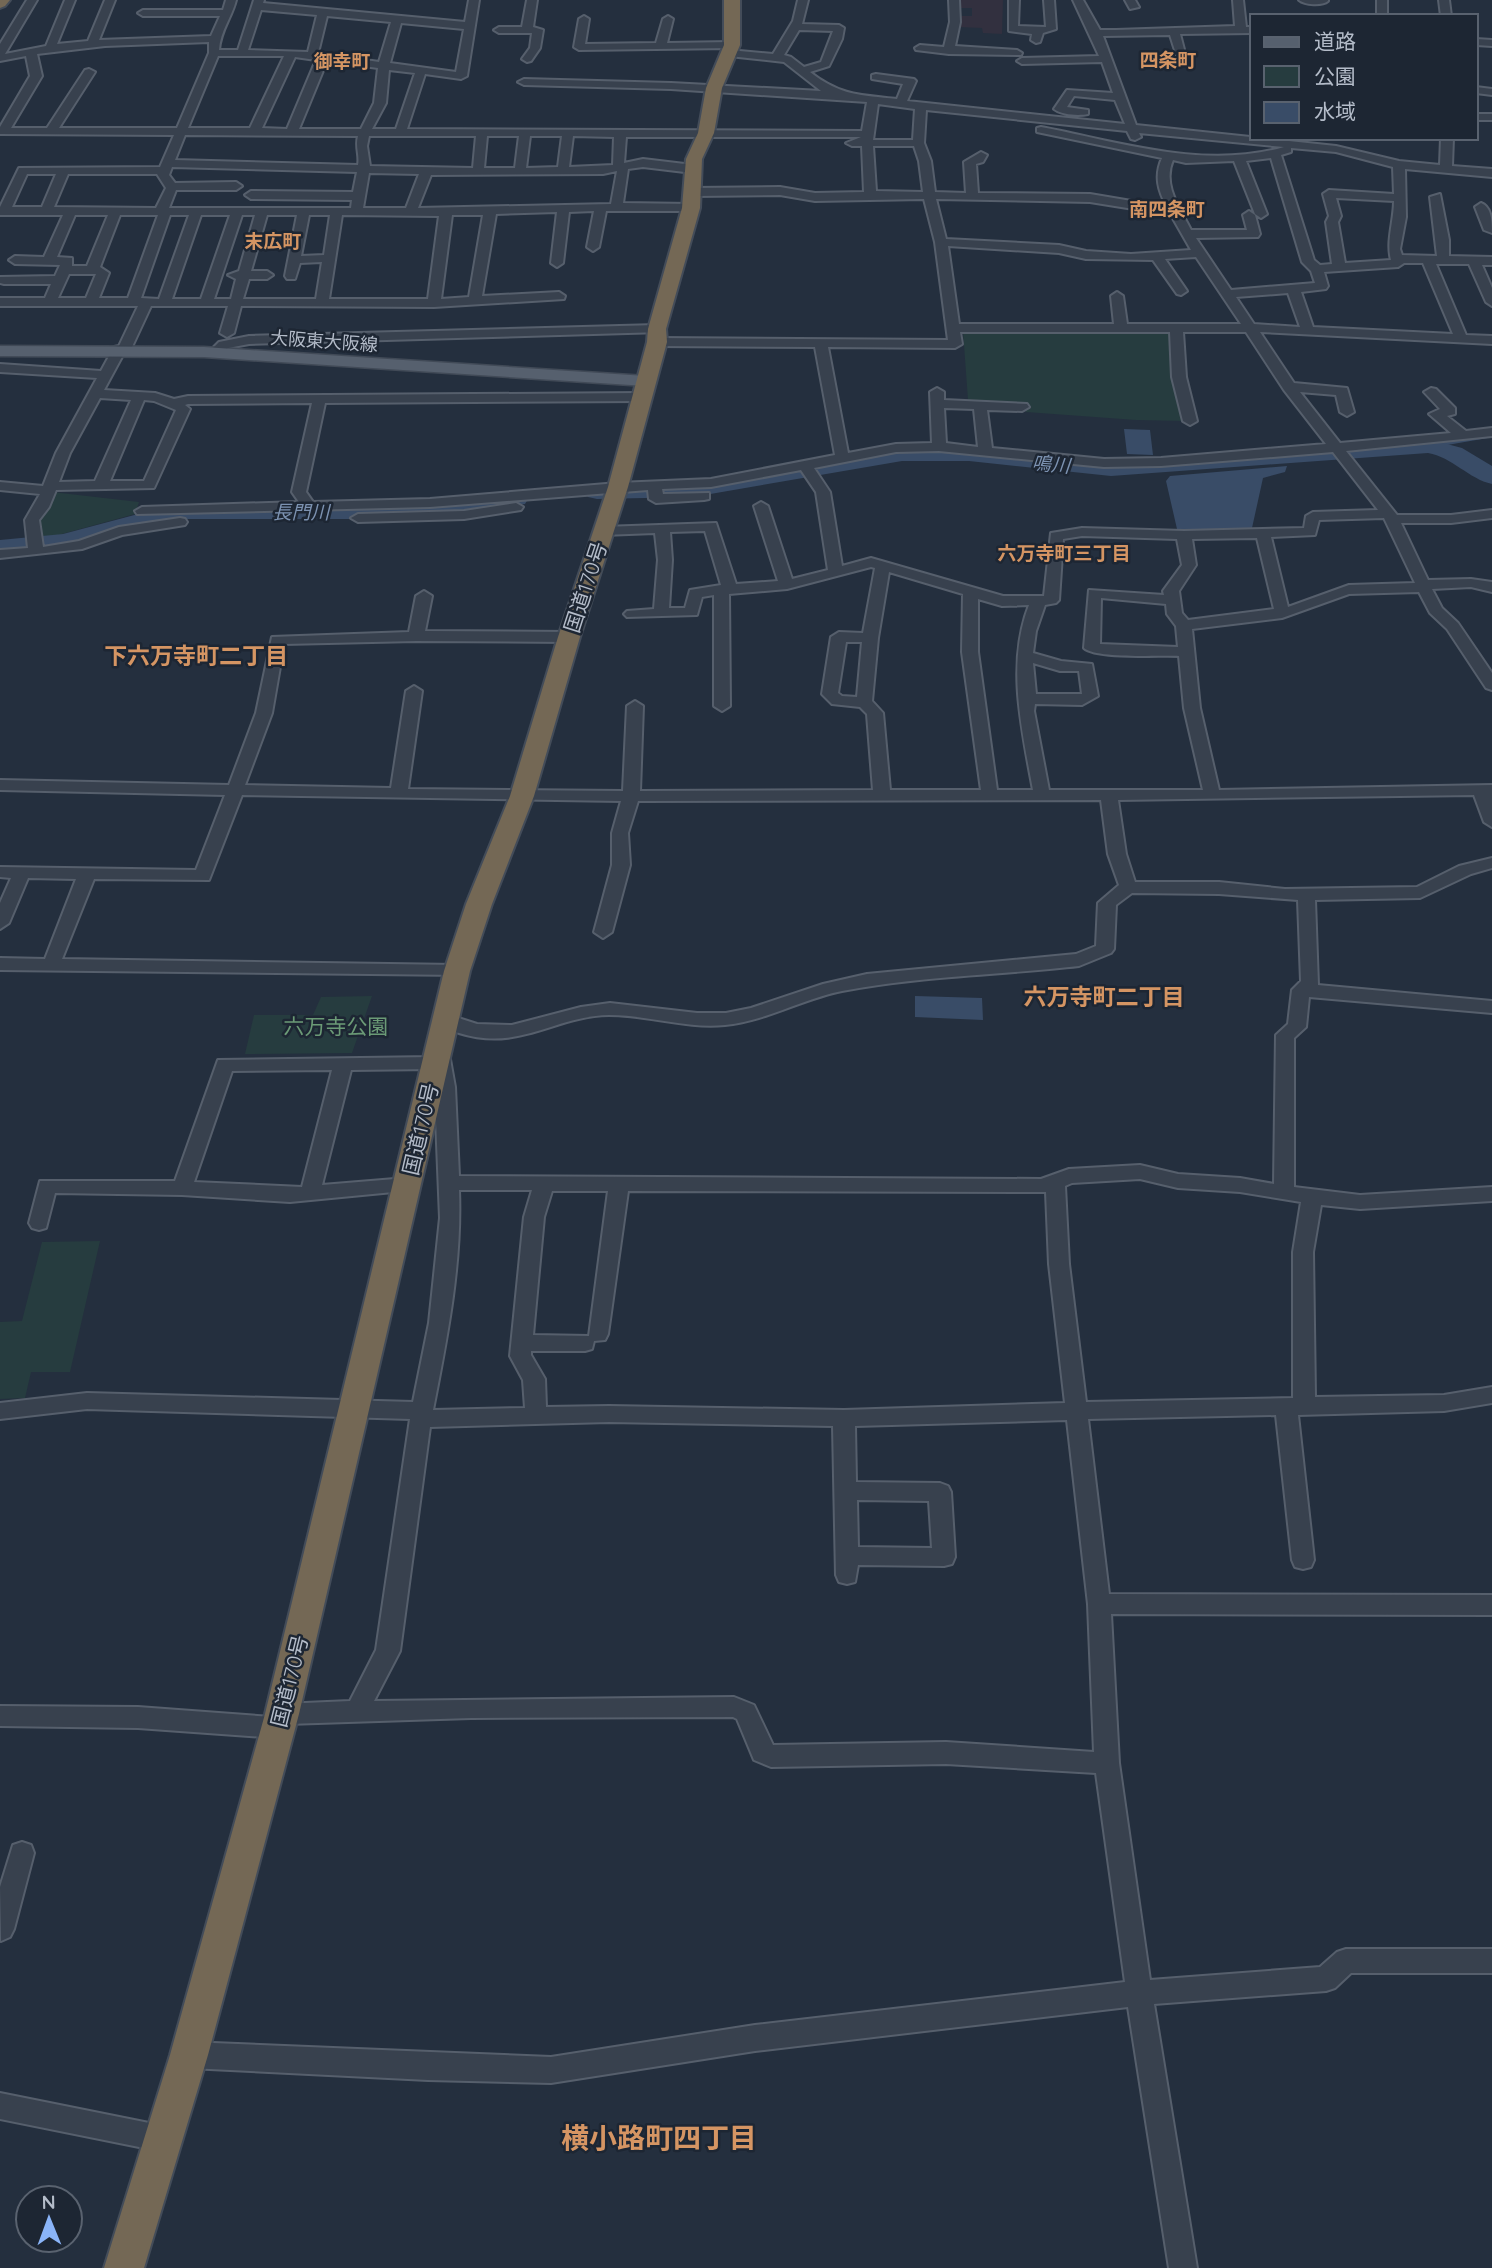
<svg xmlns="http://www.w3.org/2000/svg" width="1492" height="2268" viewBox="0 0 1492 2268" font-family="Quicksand,'Noto Sans JP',sans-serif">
  <rect width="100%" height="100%" fill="#242f3e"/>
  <path fill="#32303f" d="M959 0H1003L1002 34 983 33 982 28 958 27 957 16H972V8H959Z"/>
  <path fill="#263c3f" d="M963 331H1171L1186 421 1136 420 1026 412 1024 404 968 400Z
    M52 492 139 502 135 514 40 540 38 523Z
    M372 996 352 1053 245 1054 254 1015H313L321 997Z
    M100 1241 70 1372H31L25 1398 0 1399V1322L22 1321 42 1242Z"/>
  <path fill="#394c67" d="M1124 429 1150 430 1153 455 1127 454Z
    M1287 466 1285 472 1263 478 1252 528 1196 531 1177 529 1166 481 1170 476Z
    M915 996 982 998 983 1020 915 1017Z"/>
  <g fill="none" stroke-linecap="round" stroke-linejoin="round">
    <path stroke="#394c67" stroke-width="4.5" d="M1428 446 1492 435"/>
    <path fill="#394c67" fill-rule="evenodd" d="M1428 439 1462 448 1492 466V484C1469 479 1452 457 1428 453L1111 476 969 461H902L693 497 597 499 588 497 585 492 588 487 597 485 693 483 902 447H969L1111 462Z
      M516 492 525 494 528 499 525 504 374 519H173L64 549 0 556V540L63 534 172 505H374Z"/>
    <defs>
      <path id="minor" d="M27 0H37L5 54 46 46 65 0H75L57 44 88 41 105 0H115L99 40 211 36 220 16H143L138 13 143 10H223L226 0H236C232 17 220 31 219 50H238L254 0H264L263 3 465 22 469 0H479L467 76 461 79 425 74 407 129 862 131 867 102 671 89 524 85 518 82 524 79 671 83 821 91 784 62 729 56 724 53 729 50 773 54 793 21 798 0H808L802 24 839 25 844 28 842 39 829 66 810 72C841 96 860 95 897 99L903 84 872 79V75L876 74 914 79 916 81 907 101 1125 124 1115 100 1074 96 1067 107 1088 110V114C1079 116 1062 115 1054 109L1067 90 1113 93 1102 62 1022 64 1017 61 1022 58 1099 56 1073 0H1083L1100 30H1116L1235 26 1233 0H1243L1246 27H1252V33L1180 34 1188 65 1179 63 1170 35 1103 36 1136 125 1336 146 1399 161 1440 165 1441 138H1453L1452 166 1492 169V177L1405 169 1406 217 1400 249 1402 255 1437 256 1430 197 1440 194 1449 240V256L1492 257V265H1482L1492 288V306L1486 302 1469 264H1436L1466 335 1492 336V344L1260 332 1294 383 1347 388 1354 412 1347 416 1340 412 1336 395 1300 392 1340 443 1451 433 1429 414 1440 409 1424 392 1431 388 1436 389 1455 408V414L1447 416 1466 431 1492 428V436L1346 451 1397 515H1451L1492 510V518L1451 523H1401L1428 580 1471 579 1492 582V592L1471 587 1432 589 1442 608 1458 623 1492 673V690L1486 688 1447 629 1430 613 1419 592 1349 594 1282 618 1192 629 1200 708 1219 790 1492 785V827L1484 822 1474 795 1118 800 1126 854 1135 882H1219L1285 889 1417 887 1459 866 1492 858V868L1471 874 1420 898 1315 900 1318 985 1492 1001V1013L1309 997 1306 1027 1294 1038V1187L1360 1195 1492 1187V1201L1360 1209 1321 1205 1313 1252 1315 1397 1444 1395 1492 1387V1403L1444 1411 1298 1415 1314 1560 1311 1567 1303 1569 1295 1567 1292 1560 1276 1415 1088 1419 1109 1594 1492 1595V1615L1111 1614 1119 1763 1150 1980 1320 1967 1337 1952 1346 1949H1492V1973H1351L1335 1988 1326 1991 1154 2004 1197 2268H1169L1128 2007 755 2051 551 2083 428 2080 189 2068 180 2064 176 2055 180 2046 189 2042 551 2057 755 2025 1125 1982 1096 1773 946 1764 771 1767 754 1760 737 1719 733 1717 471 1718 287 1724 289 1728 285 1735 277 1738 138 1728 0 1726V1706L138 1707 272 1717 274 1707 282 1704 350 1701 376 1650 410 1419 87 1409 0 1419V1403L87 1393 413 1402 429 1323 440 1218 434 1069 351 1070 322 1185 407 1178 414 1180 417 1185 414 1190 290 1202 182 1195 55 1193 46 1228 39 1230 32 1228 29 1223 40 1181H175L218 1060 432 1057 434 1048H448L455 1087 459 1176 1041 1179 1069 1169 1140 1165 1178 1174 1240 1178 1274 1184 1276 1035 1288 1024 1292 990 1301 981 1298 900 1219 894 1132 893 1116 905 1114 949 1111 953 1079 966C1000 975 920 976 842 991 802 999 766 1021 725 1025 686 1029 648 1015 609 1015 554 1016 520 1052 459 1033 451 1030 442 1028 437 1020L440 1016 446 1014 477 1024 512 1025 581 1007 610 1003 697 1013H726L751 1008 823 984 867 974 1076 954 1096 946 1098 903 1119 885 1108 854 1101 800 638 801 628 833 630 865 612 932 603 938 594 932 612 865V833L621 801 242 795 209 880 94 879 62 959 457 965 463 967 466 971 463 975 0 970V958L45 959 76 879 28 878 9 923 0 929V903L11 878 0 877V867L196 870 225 795 0 790V780L229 785 256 713 272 637 409 632 416 596 424 591 432 596 425 631 569 632 577 637 569 642 416 641 284 644 272 713 245 785 391 788 406 691 414 686 422 691 408 789 623 791 627 706 635 701 643 706 640 791 873 790 867 714 860 707 832 704 822 694 831 637 839 632 863 633 875 568 871 567 787 589 729 594 730 706 722 711 714 706V595L702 597 697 615 627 617 624 614 627 611 654 609 658 560 655 533 603 535 596 531 603 527 716 523 736 584 778 581 754 506 761 502 768 506 792 579 828 570 816 492 801 470 711 487 662 489 663 494 709 493V499L704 500 656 503 649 499 648 490 430 507 137 514 135 511 142 507 299 502 292 492 312 403 188 404 185 405 190 409 154 488 56 490 49 507 39 520 43 547 79 541 119 527 180 518 185 519 187 522 185 525 122 535 82 549 0 558V550L28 548 25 520 40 494 0 490V482L43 486 56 453 97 378 0 372V364L101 371 114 347 119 346 138 306H0V298H45L51 284H4L0 283V277L55 276 60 265 15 264 9 260 15 256 44 257 63 215H0V207L19 168 160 167 174 135 0 134V127L30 76 26 56 0 61V44ZM261 10 317 15 308 52 248 50ZM327 16 391 22 379 62 318 53ZM401 23 464 29 456 72 390 63ZM799 30 833 31 821 62 804 67 791 57 784 55ZM209 42V53L177 128H59L95 72 89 69 85 70 47 128H11L42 76 37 54 105 46ZM218 56H284L250 128H188ZM295 57 316 60 287 129 262 128ZM327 61 378 68 374 103 361 129H299ZM389 70 415 73 396 129H372L386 103ZM878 104 915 109 913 140H873ZM926 110 1127 131 1131 139 1135 140 1141 137 1139 133 1284 147C1204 170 1120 142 1041 127L1037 128V132L1162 158C1154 176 1158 190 1167 207L1090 194 978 193 976 164 983 162 987 155 981 152 964 162 966 193 935 192 931 161 924 143ZM185 135 358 136C355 147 360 155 358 165L175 160ZM369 136H476L473 168 370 166 367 146ZM487 136H519L515 168H484ZM530 136H562L558 167 526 168ZM573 136 614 137 613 165 569 167ZM626 137H861L846 143 852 146H862L864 192 815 193 780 187 694 188 688 192 694 196 780 195 815 201 924 199 935 242 948 340 657 338 650 342 657 346 815 347 835 455 711 479 618 483 430 499 313 502 306 492 325 403 642 401 649 397 642 393 188 396 174 399 155 393 104 390 124 353 131 349 151 306H228L220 333 227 337 234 333 241 306 434 307 564 299 565 296 559 292 482 296 496 214 557 212 551 263 557 267 563 263 569 212 594 211 587 247 593 251 599 247 606 211H695V205L691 204 623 203 628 169 643 167 693 173 699 169 693 165 643 159 624 163ZM873 146H914L919 161 923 192 876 191ZM1291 148 1336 152 1393 167 1394 194 1329 190 1323 194 1329 216 1326 222 1332 264 1320 265 1314 260 1281 155 1291 152ZM1271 158 1302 262 1311 271 1315 283 1231 290 1196 238 1258 237 1260 234 1255 215 1249 211 1243 215 1247 230H1191C1180 208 1162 185 1173 160L1186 163 1234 161 1255 214 1261 218 1267 214 1246 161ZM172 167 357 172 353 192 251 191 245 195 251 199 352 200 351 208H169L176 190H236L242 186 236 182 175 183 169 175ZM617 171 611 204 418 208 431 175 603 174ZM369 173 419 174 406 208H363ZM27 174H56L42 207H12ZM68 174H157L166 188 156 208 54 207ZM1336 198 1394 201C1394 221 1386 241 1391 260L1345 263 1338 222 1341 216ZM936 199 1090 202 1171 215 1191 250 1131 254 1086 251 1059 245 946 239ZM75 215H108L87 266H72V258L57 257ZM120 215H158L128 298H99L109 273 100 267ZM170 215H189L159 299 141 298ZM201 215H230L201 299H172ZM242 215H255L239 271 228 275 236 279 231 299H214ZM267 215H297L285 276 287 279H295L300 263 322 262 316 299H243L249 279H267L273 275 267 271H251ZM309 215H330L324 255 301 256ZM342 215 439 216 428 299H329ZM452 215H483L469 297 441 299ZM948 246 1059 253 1086 259 1153 260 1177 294 1181 295 1187 291 1165 259 1196 257 1241 324H1127L1123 296 1117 292 1111 296 1114 324H959ZM1404 263H1423L1453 334 1313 327 1301 292 1326 289 1328 286 1324 272 1398 267ZM69 274H96L86 298H58ZM1288 293 1300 327 1254 324 1236 297ZM960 332H1170L1172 377 1183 421 1190 425 1197 421 1186 377 1183 332H1246L1284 390 1326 444 1161 458 1104 459 992 448 987 410 1022 411 1029 407 1027 404 944 400V392L937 388 930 392 932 443 896 444 848 453 828 347 955 348 962 344ZM100 398 131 400 95 481 59 482 70 453ZM144 400 154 401 176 410 144 481H110ZM944 408 974 409 978 447 946 443ZM939 451 1104 467 1161 466 1333 452 1378 510 1313 512 1306 516 1304 528 1184 531 1082 528 1051 533 1044 596H1003L871 558 842 566 830 492 814 468 896 452ZM1384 518 1415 583 1349 585 1288 607 1271 537 1315 535 1319 520ZM705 531 721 585 690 590 685 608H669L672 560 670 532ZM1082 536 1177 539 1182 565 1163 591 1164 595 1089 590 1084 648C1096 659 1160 655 1179 656L1184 708 1203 790H1049L1034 711 1035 704 1082 705 1098 696 1092 664 1061 661 1033 653 1036 631 1045 605 1056 603 1059 600 1063 539ZM1257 538 1274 609 1188 620 1182 613 1179 591 1196 565 1192 539ZM889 572 963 594 962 652 981 790H890L883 713 872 701 878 638ZM1101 598 1166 604 1167 614 1176 626 1178 647 1100 644ZM978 599 1002 606 1029 605C1006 664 1022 730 1033 790H997L978 652ZM846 642H862L857 697 842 696 838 693ZM1033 663 1060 671H1079L1082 694H1036ZM332 1070 302 1187 194 1182 232 1071ZM1140 1179 1178 1188 1240 1192 1301 1202 1293 1252V1398L1086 1402 1069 1264 1065 1186 1072 1183ZM459 1190H532L524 1217 510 1356 523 1380 525 1408 433 1410C447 1338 462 1264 459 1190ZM552 1191H608L589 1336 533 1335 544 1217ZM628 1191 1046 1192 1049 1264 1065 1403 844 1410 609 1406 546 1407 545 1379 531 1355V1351H585L592 1349 594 1341 605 1340 608 1334ZM1067 1420 1088 1604 1094 1752 946 1742 773 1745 754 1705 734 1697 374 1701 400 1651 430 1427 609 1422 833 1426 836 1575 839 1582 847 1584 855 1582 858 1565 944 1566 952 1564 955 1557 951 1492 948 1486 940 1483 856 1482 855 1426ZM857 1500 929 1501 932 1548 858 1547Z
        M527 0H537L533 27 543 30 540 48 531 61 527 62 522 59 530 48 532 33H499L494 30 499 27H522Z
        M949 0H959L960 22 955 46 1017 50 1022 53 1021 55 949 54 916 50 915 48 920 45 944 47 950 22Z
        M1009 0H1019L1018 26 1046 27 1044 0H1054L1056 29 1043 33 1040 42 1036 43 1031 40 1032 34 1009 31Z
        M1125 0H1135L1139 7 1130 9Z
        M1299 0H1328V1C1322 6 1305 5 1299 0Z
        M1377 0H1387V16H1377Z
        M1439 0H1449L1451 16H1441Z
        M584 16 589 19 585 44 656 43 663 19 668 16 673 19 667 43 732 42 737 45 732 48 579 50 574 47 579 19Z
        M1476 39 1492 40V46L1476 45Z
        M1476 87 1492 89V95L1476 93Z
        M1476 114H1492V120H1476Z
        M1481 203C1492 207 1492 223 1492 233L1484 230 1475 207Z
        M657 325 662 326V332L249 344 228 348 215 357 208 353 219 342 249 336Z
        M516 503 523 507 521 510 464 519 358 522 351 518 358 514 464 511Z
        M22 1842 31 1845 34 1853 14 1929 10 1937 1 1941 0 1887 13 1845Z
        M0 2093 164 2126 174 2129 178 2139 174 2149 164 2152 0 2119Z"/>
      <path id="major" d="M0 346 204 347 646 376 654 381 646 386 204 357 0 356Z"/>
      <path id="highway" d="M0 0H10L5 6 0 8Z
        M724 0H740V45L722 88 714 133 702 159 700 208 666 329 667 342 628 487 580 637 534 796 492 904 470 971 299 1714 208 2055 144 2268H104L170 2055 265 1714 444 971 466 904 510 796 558 637 608 487 647 342 648 329 682 208 686 159 698 133 706 88 724 45Z"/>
    </defs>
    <use href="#minor" stroke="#565f6c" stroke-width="4"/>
    <use href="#major" stroke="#414a57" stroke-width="3"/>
    <use href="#highway" stroke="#434c59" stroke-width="4"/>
    <use href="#minor" fill="#38414e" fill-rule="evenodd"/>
    <use href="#major" fill="#56606e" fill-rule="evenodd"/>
    <use href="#highway" fill="#746855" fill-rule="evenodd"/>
  </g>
  <g text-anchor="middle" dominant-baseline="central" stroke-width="5" stroke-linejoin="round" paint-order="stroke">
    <g font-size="18" fill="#b4bcc9" stroke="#1d2633">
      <text transform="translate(324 341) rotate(4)">大阪東大阪線</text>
    </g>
    <g font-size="19" font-weight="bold" fill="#d59563" stroke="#1d2633">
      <text x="1168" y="60">四条町</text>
      <text x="342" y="61">御幸町</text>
      <text x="1167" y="209">南四条町</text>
      <text x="273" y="241">末広町</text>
      <text x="1064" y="553">六万寺町三丁目</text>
    </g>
    <g font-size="19" font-style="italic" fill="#7c92b1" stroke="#1d2633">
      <text transform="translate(1051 464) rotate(5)">鳴川</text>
      <text x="301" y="512">長門川</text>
    </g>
    <g font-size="21" fill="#b4bcc9" stroke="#1d2633">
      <text transform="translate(585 587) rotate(-72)">国道170号</text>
      <text transform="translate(420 1129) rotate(-77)">国道170号</text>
      <text transform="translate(289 1681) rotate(-76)">国道170号</text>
    </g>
    <g font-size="21" fill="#6b9a76" stroke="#1d2633">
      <text x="336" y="1026">六万寺公園</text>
    </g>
    <g font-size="23" font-weight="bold" fill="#d59563" stroke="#1d2633">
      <text x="196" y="655">下六万寺町二丁目</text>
      <text x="1104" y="996">六万寺町二丁目</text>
    </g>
    <g font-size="28" font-weight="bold" fill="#d59563" stroke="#1d2633">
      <text x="659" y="2137">横小路町四丁目</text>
    </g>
  </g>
  <rect x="1250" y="14" width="228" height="126" fill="#1d2633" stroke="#59626f" stroke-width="2"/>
  <rect x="1264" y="37" width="35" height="10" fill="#56606e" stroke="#59626f" stroke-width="2"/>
  <text x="1314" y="49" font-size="21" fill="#b4bcc9">道路</text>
  <rect x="1264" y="66" width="35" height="21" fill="#263c3f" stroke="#59626f" stroke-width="2"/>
  <text x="1314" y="84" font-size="21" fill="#b4bcc9">公園</text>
  <rect x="1264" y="102" width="35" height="21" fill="#394c67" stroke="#59626f" stroke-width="2"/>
  <text x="1314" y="119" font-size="21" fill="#b4bcc9">水域</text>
  <g transform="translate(49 2219) rotate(359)"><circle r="33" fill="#1d2633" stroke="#59626f" stroke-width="2"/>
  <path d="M0-5L12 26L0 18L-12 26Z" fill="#8ab4f8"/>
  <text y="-10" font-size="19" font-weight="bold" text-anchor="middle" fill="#b4bcc9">N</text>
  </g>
</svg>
